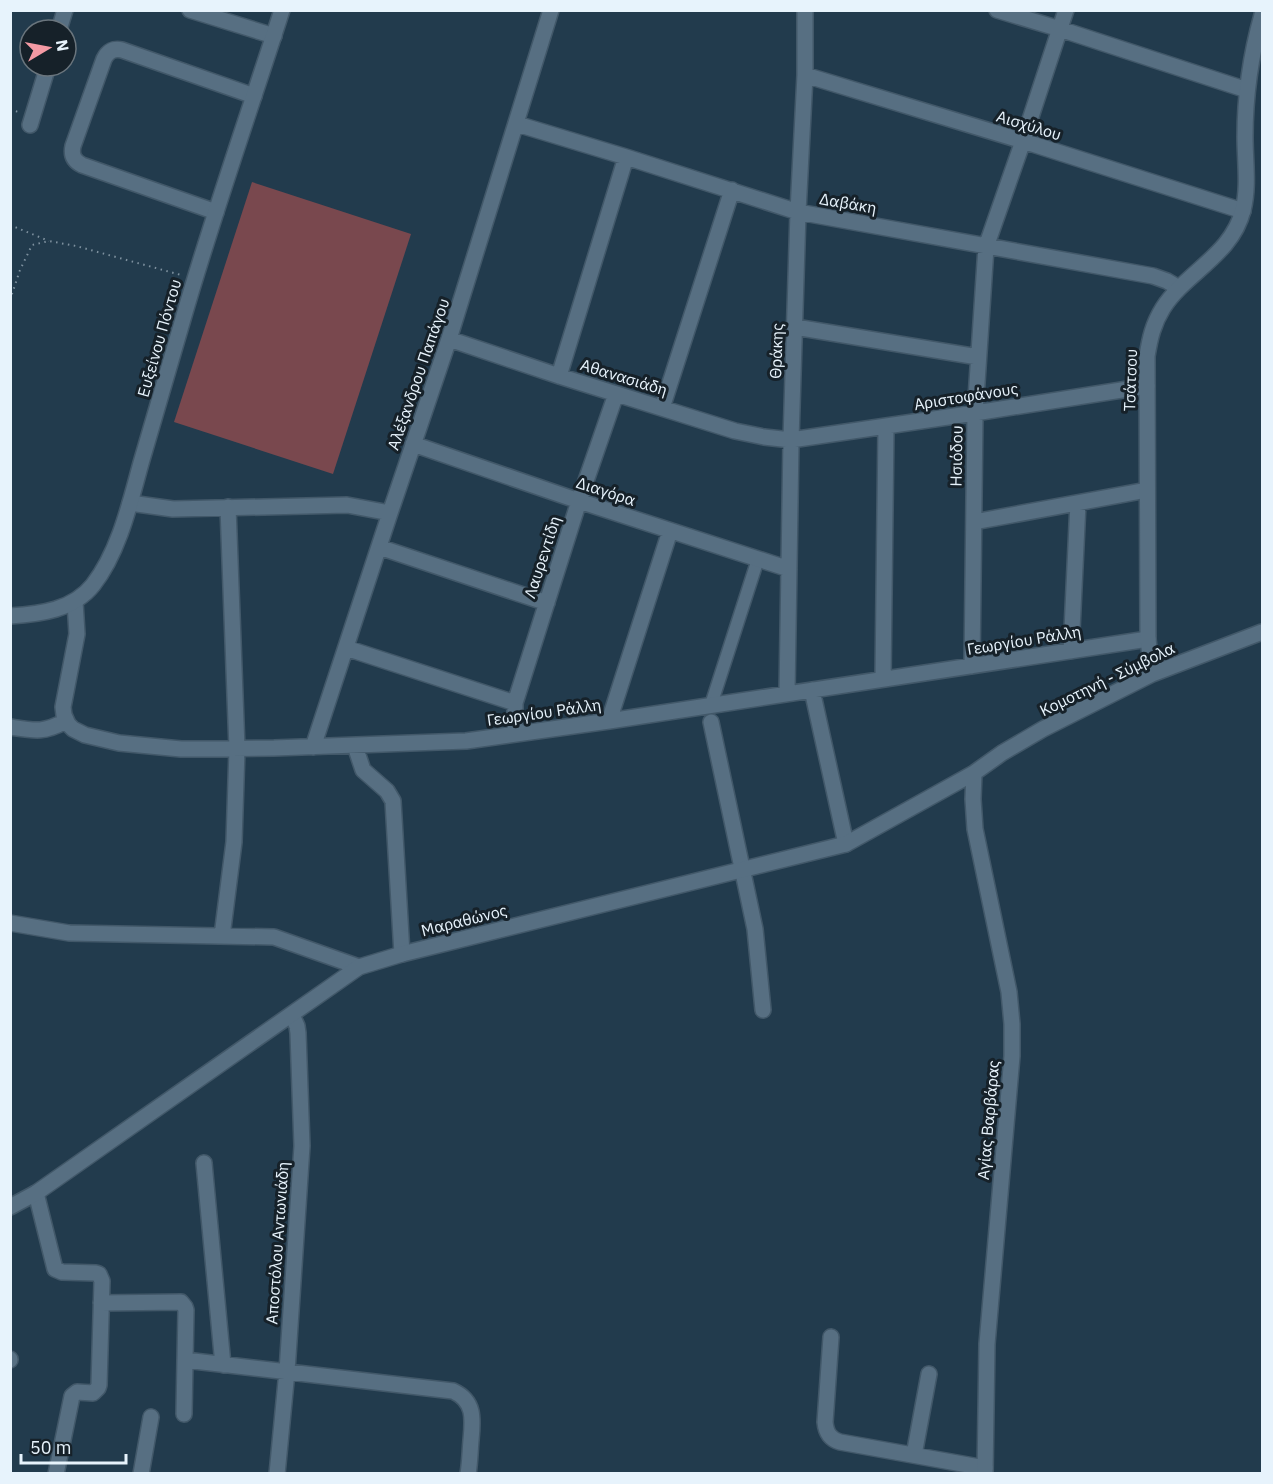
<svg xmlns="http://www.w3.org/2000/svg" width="1273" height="1484" viewBox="0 0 1273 1484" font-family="'IBM Plex Sans',sans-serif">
  <rect width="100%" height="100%" fill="#223b4d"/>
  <path fill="#79484e" d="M252 182 411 234 333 474 174 422Z"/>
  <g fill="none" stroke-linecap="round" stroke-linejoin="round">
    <defs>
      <path id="pedestrian" d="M711 705 758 559"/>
      <path id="minor" d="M190 10 274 36
        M997 10 1060 29 1247 90
        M59 30 65 10
        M805 75 1023 141 1243 211
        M517 124 626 157 798 212 1153 276 1167 281 1179 288
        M30 125 48 66
        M216 212 82 165C74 161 71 155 73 146L104 59C108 51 114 48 122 50L254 96
        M795 327 978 357
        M449 339 559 376 735 431 764 437 791 440 975 413 1147 386
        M559 376 626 157
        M662 408 732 190
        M413 444 579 501 789 569
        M130 503 173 509 347 505 390 513
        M974 522 1147 490
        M379 547 547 603
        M75 602 77 634 63 707 64 715 68 724 73 729 85 735 119 743 181 749 274 748 466 741 609 721 1148 639
        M346 648 515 703
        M1071 651 1078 503
        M972 666 975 413 986 247 1023 141 1066 10
        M883 679 886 426
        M812 690 846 844
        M787 693 791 440 798 212 805 75V10
        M609 721 670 531
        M711 722 755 929 763 1010
        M10 727C36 731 43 733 66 721
        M515 734V703L579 501 616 394
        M355 746 363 770 387 791 393 801 402 954
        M313 747 390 513 449 339 551 10
        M10 923 69 933 274 937 359 967
        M222 936 234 842 237 749 228 507
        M204 1163 223 1365
        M36 1193 55 1269 62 1272 96 1273 99 1274 102 1281 99 1385 98 1388 93 1393 77 1392 72 1396 56 1474
        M101 1303 181 1302 185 1307 186 1310 185 1360 453 1391C475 1401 473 1419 471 1440 470 1451 470 1462 468 1474
        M831 1337 825 1422C826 1433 830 1439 840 1442L985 1468
        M10 1359V1360
        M184 1414 185 1360
        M914 1455 929 1374
        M141 1474 151 1417
        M277 1474 287 1371 302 1146 298 1033 297 1026 292 1015"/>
      <path id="tertiary" d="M10 616C41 614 73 610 93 585 119 552 130 503 141 463 155 415 169 367 183 319 213 215 249 113 282 10
        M1152 674 1148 639 1147 356C1150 338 1153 324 1163 308 1186 272 1232 255 1243 210 1249 187 1245 161 1245 137 1245 96 1251 54 1262 15
        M974 773 973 799 975 829 1009 992 1012 1024V1056L987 1344 985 1474
        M10 1207 36 1193 359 967 402 954 846 844 974 773 1002 753 1043 729 1152 674 1262 632"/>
    </defs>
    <use href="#pedestrian" stroke="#425869" stroke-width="15"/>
    <use href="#minor" stroke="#425869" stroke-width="18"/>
    <use href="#tertiary" stroke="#425869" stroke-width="18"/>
    <path stroke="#7e919f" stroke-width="2" stroke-dasharray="1.5 4.5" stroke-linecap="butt" d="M10 110 19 112
      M10 225 49 241
      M10 300 20 270 32 245 49 241 76 246 181 275"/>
    <use href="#pedestrian" stroke="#576f82" stroke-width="12"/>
    <use href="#minor" stroke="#576f82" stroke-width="15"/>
    <use href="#tertiary" stroke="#576f82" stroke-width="15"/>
  </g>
  <g text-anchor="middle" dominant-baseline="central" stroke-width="6" stroke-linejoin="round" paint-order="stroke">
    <g font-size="16" fill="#e7f3fc" stroke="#162129">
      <text transform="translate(1029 125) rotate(17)">Αισχύλου</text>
      <text transform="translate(848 203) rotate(10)">Δαβάκη</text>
      <text transform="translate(159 338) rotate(-74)">Ευξείνου Πόντου</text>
      <text transform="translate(776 351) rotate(-88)">Θράκης</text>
      <text transform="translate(418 374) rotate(-71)">Αλέξανδρου Παπάγου</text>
      <text transform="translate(624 377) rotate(17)">Αθανασιάδη</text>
      <text transform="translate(1130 380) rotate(-88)">Τσάτσου</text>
      <text transform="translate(966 396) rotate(-9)">Αριστοφάνους</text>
      <text transform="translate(956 456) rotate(-89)">Ησιόδου</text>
      <text transform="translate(606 491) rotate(18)">Διαγόρα</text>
      <text transform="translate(542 557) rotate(-72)">Λαυρεντίδη</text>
      <text transform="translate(1024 640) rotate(-9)">Γεωργίου Ράλλη</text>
      <text transform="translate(1107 679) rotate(-26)">Κομοτηνή - Σύμβολα</text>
      <text transform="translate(544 712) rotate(-8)">Γεωργίου Ράλλη</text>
      <text transform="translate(464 920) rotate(-14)">Μαραθώνος</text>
      <text transform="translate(988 1120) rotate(-85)">Αγίας Βαρβάρας</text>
      <text transform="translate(277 1243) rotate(-86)">Αποστόλου Αντωνιάδη</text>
    </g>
  </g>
  <rect width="1273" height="1484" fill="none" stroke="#e7f3fc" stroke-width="24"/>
  <g transform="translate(48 48) rotate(80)"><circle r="28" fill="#162129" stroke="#6a757d" stroke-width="1.5"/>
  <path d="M0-4.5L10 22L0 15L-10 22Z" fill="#f49aa4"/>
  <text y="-9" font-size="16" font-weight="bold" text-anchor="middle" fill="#e7f3fc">N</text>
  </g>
  <path d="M21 1454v9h105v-9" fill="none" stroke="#e7f3fc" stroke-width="3"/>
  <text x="30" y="1454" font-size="18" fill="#e7f3fc" stroke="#162129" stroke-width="4.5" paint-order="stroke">50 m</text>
</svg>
